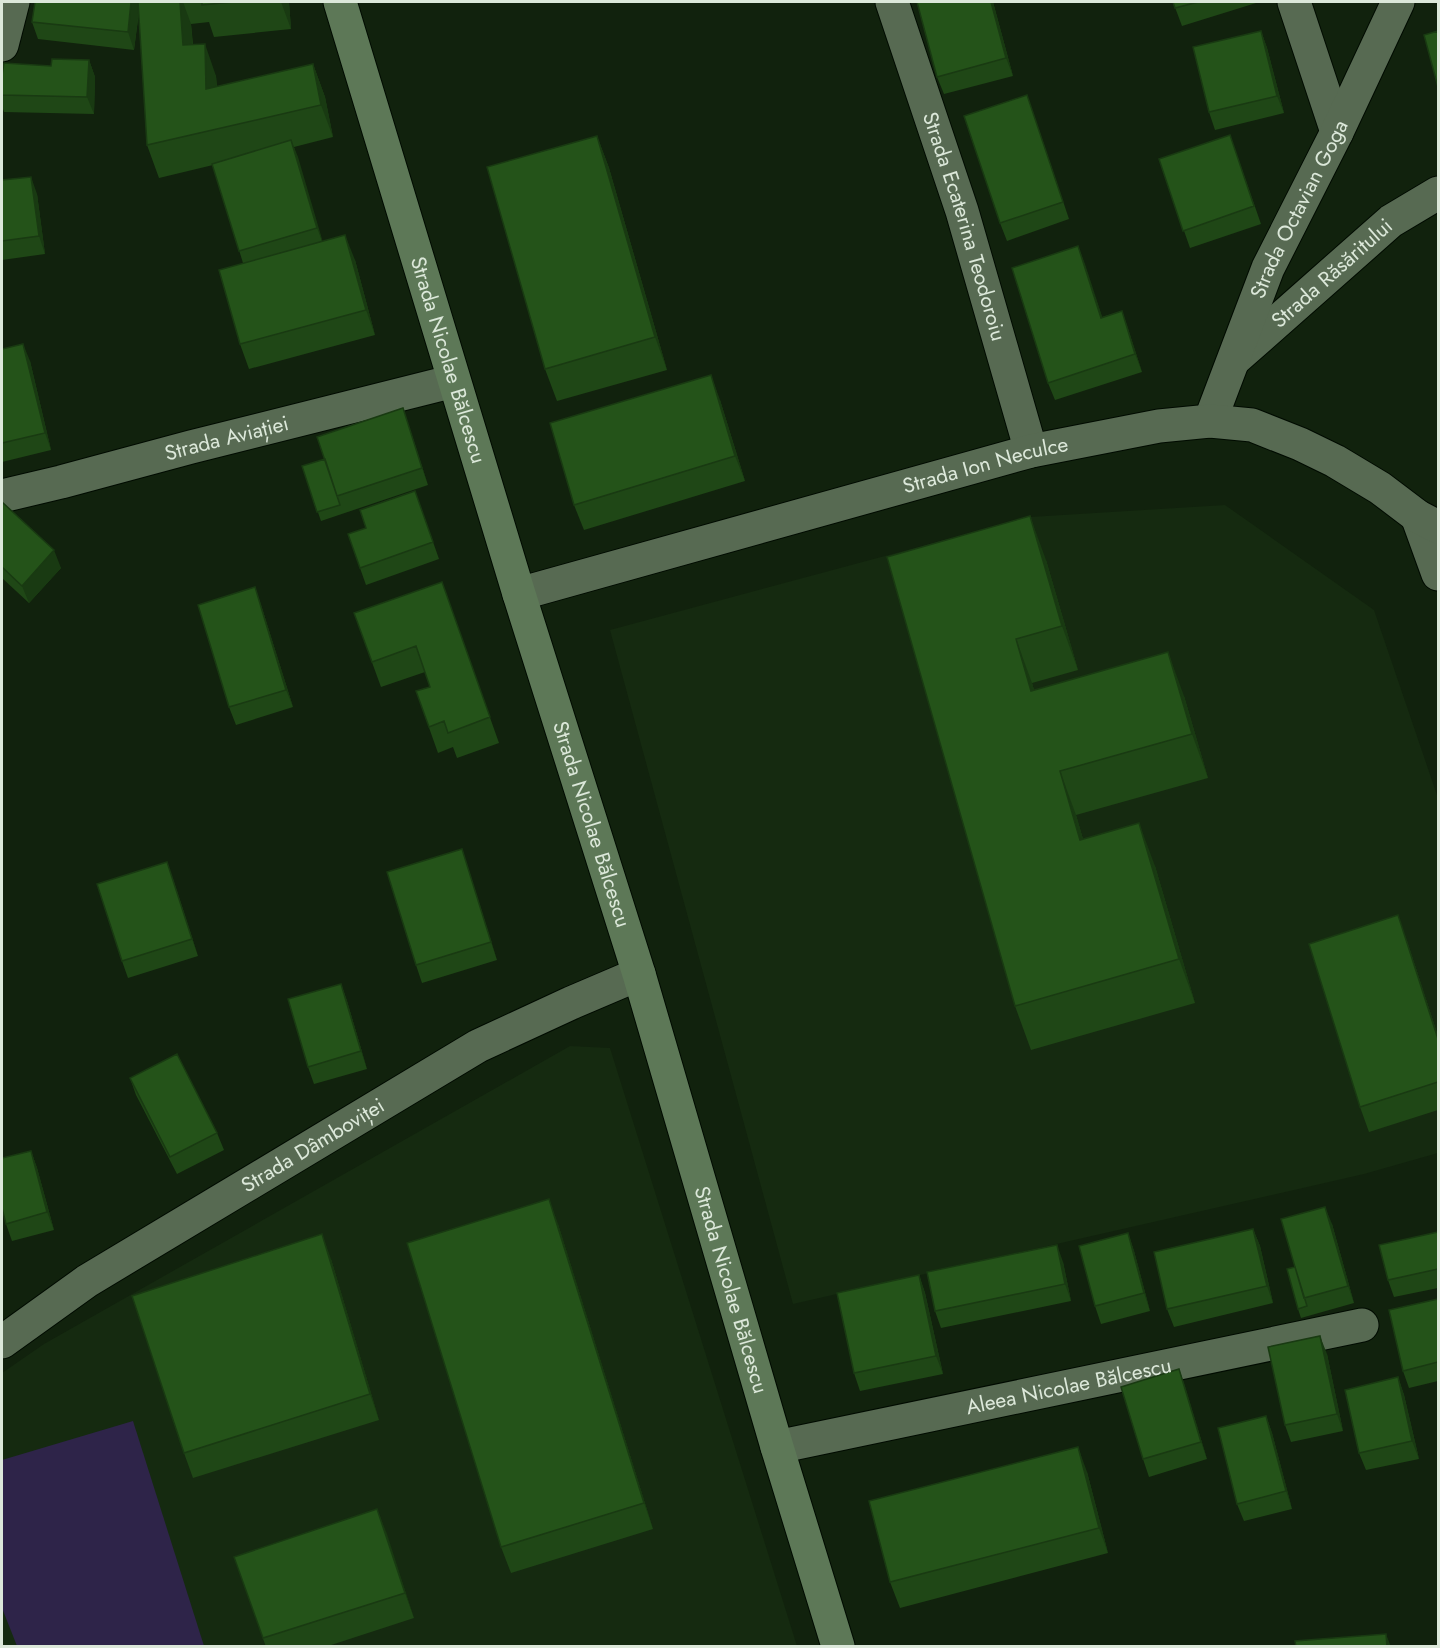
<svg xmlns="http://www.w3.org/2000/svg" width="1440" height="1648" viewBox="0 0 1440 1648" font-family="Jost,sans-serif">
  <rect width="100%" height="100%" fill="#11220d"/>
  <path fill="#152a10" d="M1225 505 1374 610 1438 798V1153L1364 1174 793 1304 610 630 1030 517Z
    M570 1046 610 1048 797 1646H2V1373L44 1344Z"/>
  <path fill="#2e2449" d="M133 1421 204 1646H17L2 1608V1460Z"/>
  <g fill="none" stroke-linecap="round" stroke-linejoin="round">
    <defs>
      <g id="minor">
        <path id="s1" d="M892 2 962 211 1031 451"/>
        <path d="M1294 2 1337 132"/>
        <path d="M2 45 13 2"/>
        <path id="s2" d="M1236 358 1391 221 1438 193"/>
        <path id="s3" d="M1210 421 1268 268 1337 132 1398 2"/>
        <path id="s4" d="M2 496 61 482 191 447 454 381"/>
        <path d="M1417 516 1438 574"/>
        <path id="s5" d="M519 594 1031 451 1159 426 1210 421 1252 425 1300 444 1335 461 1380 488 1417 516 1438 527"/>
        <path id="s6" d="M2 1342 87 1281 478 1046 571 1003 639 974"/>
        <path id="s7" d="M777 1447 1362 1325"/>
      </g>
      <g id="secondary">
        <path id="s8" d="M340 2 519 594 639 974 777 1447 838 1646"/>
      </g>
    </defs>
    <use href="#minor" stroke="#010b00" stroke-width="35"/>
    <use href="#secondary" stroke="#010b00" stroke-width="35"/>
    <use href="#minor" stroke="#576a52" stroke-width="33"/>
    <use href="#secondary" stroke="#5d7857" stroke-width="33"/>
  </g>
  <path fill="#1f4716" d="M35 2H289L291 29 214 37 209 22 191 24 193 44 216 76 217 87 313 64 325 97 333 137 294 147 322 241 355 260 375 335 249 369 240 344 243 263 213 165 159 178 147 145 139 12 134 50 38 39 32 22Z
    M917 2H993L1013 76 944 94 937 77Z
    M1173 2H1256V3L1182 26Z
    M1261 31 1267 48 1284 113 1215 130 1209 112Z
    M89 60 95 77 94 114 4 112 2 106V75Z
    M1033 112 1069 219 1007 241 1000 223Z
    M1230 135 1261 224 1190 248 1159 159Z
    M597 136 609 168 667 370 557 401 545 369Z
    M2 180 37 194 45 254 2 260Z
    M1078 246 1102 317 1122 311 1142 372 1055 400 1048 383Z
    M2 349 30 361 51 450 2 462Z
    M720 400 745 481 584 530 574 505Z
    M403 408 428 485 321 521 302 466 325 459Z
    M415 491 439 559 366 585 348 534 366 528Z
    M2 502 61 568 29 603 2 578Z
    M887 557 1046 560 1078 670 1032 683 1034 690 1184 696 1208 778 1076 815 1083 839 1155 866 1195 1003 1031 1050 1015 1006Z
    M442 582 499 743 457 758 453 747 438 753 416 691 430 687 425 672 381 687 354 613Z
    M255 587 261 605 293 707 236 725 229 707Z
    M462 849 497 960 422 983 416 965Z
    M173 879 198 956 128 978 122 961Z
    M1407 941 1438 1036V1110L1369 1132 1360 1107Z
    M341 984 347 1001 367 1069 314 1084 308 1067Z
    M130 1078 217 1133 224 1150 177 1174 136 1095Z
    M31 1151 37 1168 54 1230 12 1241 6 1224Z
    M558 1224 653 1529 511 1573 501 1547Z
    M1332 1224 1354 1303 1301 1318 1298 1309 1295 1267Z
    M1253 1229 1260 1246 1273 1303 1174 1327 1167 1309Z
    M1438 1232V1288L1394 1297 1388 1280Z
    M1128 1233 1134 1251 1150 1311 1101 1324 1095 1306Z
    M331 1259 379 1420 193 1478 184 1453Z
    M1063 1262 1071 1301 941 1328 935 1311Z
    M919 1275 925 1293 943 1374 860 1391 854 1373Z
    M1438 1299V1381L1409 1388 1403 1371Z
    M1327 1354 1343 1431 1291 1442 1285 1425Z
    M1179 1369 1207 1459 1149 1477 1143 1459Z
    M1398 1377 1404 1395 1419 1459 1366 1470 1359 1453Z
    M1266 1416 1272 1433 1292 1509 1244 1521 1237 1504Z
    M1087 1472 1108 1553 900 1608 890 1582Z
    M377 1509 414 1618 325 1647H266L234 1557Z"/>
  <path fill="#193a12" d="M131 2H140L134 50 128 32Z
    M180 2H183L191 24 195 77 183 45Z
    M281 2H289L291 29Z
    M991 2H993L1013 76 1006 58Z
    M1261 31 1267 48 1284 113 1277 96Z
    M205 44 216 76 218 121 206 89Z
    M89 60 95 77 94 114 87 97Z
    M313 64 325 97 333 137 321 105Z
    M597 136 609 168 667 370 655 337Z
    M291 140 298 157 324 246 317 228Z
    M31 177 37 194 45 254 39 236Z
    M345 235 355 260 375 335 366 310Z
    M1078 246 1085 264 1108 335 1101 318Z
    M1122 311 1128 328 1142 372 1135 354Z
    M23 344 30 361 51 450 45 433Z
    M711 375 720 400 745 481 735 456Z
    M403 408 409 426 428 485 422 468Z
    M1030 516 1046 560 1078 670 1062 626Z
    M54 550 61 568 29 603 22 586Z
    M255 587 261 605 293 707 286 690Z
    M1016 639 1032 683 1047 735 1031 691Z
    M1168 652 1184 696 1208 778 1192 734Z
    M1060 771 1076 815 1096 884 1080 840Z
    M1139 823 1155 866 1195 1003 1179 959Z
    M462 849 468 867 497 960 491 942Z
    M167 862 173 879 198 956 192 939Z
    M1398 915 1407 941 1438 1036V1039Z
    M341 984 347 1001 367 1069 361 1051Z
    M31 1151 37 1168 54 1230 47 1212Z
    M549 1199 558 1224 653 1529 644 1503Z
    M1325 1207 1332 1224 1354 1303 1348 1286Z
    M1253 1229 1260 1246 1273 1303 1267 1286Z
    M1128 1233 1134 1251 1150 1311 1144 1293Z
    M322 1234 331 1259 379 1420 370 1394Z
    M1057 1245 1063 1262 1071 1301 1065 1284Z
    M919 1275 925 1293 943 1374 936 1356Z
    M1320 1336 1327 1354 1343 1431 1337 1414Z
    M1179 1369 1185 1386 1207 1459 1201 1442Z
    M1398 1377 1404 1395 1419 1459 1412 1441Z
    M1266 1416 1272 1433 1292 1509 1286 1491Z
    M1078 1447 1087 1472 1108 1553 1099 1528Z
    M377 1509 387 1534 414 1618 405 1593Z
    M1386 1634 1391 1647H1387Z"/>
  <path fill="#245319" stroke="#193a12" stroke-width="1.5" d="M35 2H131L128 32 32 22Z
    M138 2H180L183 45 205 44 206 89 313 64 321 105 147 145Z
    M202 2H233L202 5Z
    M917 2H991L1006 58 937 77Z
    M1173 2H1198L1175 8Z
    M1261 31 1277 96 1209 112 1193 47Z
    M1438 31V87L1424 35Z
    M52 59 89 60 87 97 2 95V75L4 63 51 66Z
    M1027 95 1063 202 1000 223 964 116Z
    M1230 135 1254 206 1183 231 1159 159Z
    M597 136 655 337 545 369 487 167Z
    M291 140 317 228 239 251 212 164Z
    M31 177 39 236 2 241V180Z
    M345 235 366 310 240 344 219 270Z
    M1078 246 1101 318 1122 311 1135 354 1048 383 1012 268Z
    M23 344 45 433 2 443V349Z
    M711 375 735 456 574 505 550 423Z
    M403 408 422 468 337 496 317 437Z
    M325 459 340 505 317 512 302 466Z
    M415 491 433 542 360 568 348 534 366 528 360 510Z
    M2 502 54 550 22 586 2 567Z
    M1030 516 1062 626 1016 639 1031 691 1168 652 1192 734 1060 771 1080 840 1139 823 1179 959 1015 1006 887 557Z
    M442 582 490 717 448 733 444 721 429 727 416 691 430 687 416 646 372 662 354 613Z
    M255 587 286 690 229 707 198 605Z
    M462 849 491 942 416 965 387 872Z
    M167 862 192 939 122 961 97 884Z
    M1398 915 1438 1039V1082L1360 1107 1309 944Z
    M341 984 361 1051 308 1067 288 999Z
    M177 1054 217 1133 170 1157 130 1078Z
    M31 1151 47 1212 6 1224 2 1208V1158Z
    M549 1199 644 1503 501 1547 407 1243Z
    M1325 1207 1348 1286 1304 1298 1281 1219Z
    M1253 1229 1267 1286 1167 1309 1154 1252Z
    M1438 1232V1269L1388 1280 1379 1245Z
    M1128 1233 1144 1293 1095 1306 1079 1246Z
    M322 1234 370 1394 184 1453 132 1296Z
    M1057 1245 1065 1284 935 1311 927 1272Z
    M1295 1267 1307 1306 1298 1309 1287 1269Z
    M919 1275 936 1356 854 1373 837 1293Z
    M1438 1299V1362L1403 1371 1389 1310Z
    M1320 1336 1337 1414 1285 1425 1268 1347Z
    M1179 1369 1201 1442 1143 1459 1121 1387Z
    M1398 1377 1412 1441 1359 1453 1345 1390Z
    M1266 1416 1286 1491 1237 1504 1218 1428Z
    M1078 1447 1099 1528 890 1582 869 1501Z
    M377 1509 405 1593 263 1638 234 1557Z
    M1386 1634 1387 1647H1296L1295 1641Z"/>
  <g text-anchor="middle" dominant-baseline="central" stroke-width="5" stroke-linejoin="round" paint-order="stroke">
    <g font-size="21" fill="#dce8da" stroke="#040903">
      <text stroke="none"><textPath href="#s3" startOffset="230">Strada Octavian Goga</textPath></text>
      <text stroke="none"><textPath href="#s1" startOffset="236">Strada Ecaterina Teodoroiu</textPath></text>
      <text stroke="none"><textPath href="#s2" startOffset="128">Strada Răsăritului</textPath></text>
      <text stroke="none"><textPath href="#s8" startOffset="374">Strada Nicolae Bălcescu</textPath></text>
      <text stroke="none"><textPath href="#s4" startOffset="232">Strada Aviației</textPath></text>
      <text stroke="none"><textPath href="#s5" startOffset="484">Strada Ion Neculce</textPath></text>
      <text stroke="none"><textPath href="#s8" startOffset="860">Strada Nicolae Bălcescu</textPath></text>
      <text stroke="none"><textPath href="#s6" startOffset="368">Strada Dâmboviței</textPath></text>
      <text stroke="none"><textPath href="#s8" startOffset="1346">Strada Nicolae Bălcescu</textPath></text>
      <text stroke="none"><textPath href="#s7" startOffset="298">Aleea Nicolae Bălcescu</textPath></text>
    </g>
  </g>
  <rect width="1440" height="1648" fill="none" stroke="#dce8da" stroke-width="6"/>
</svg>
